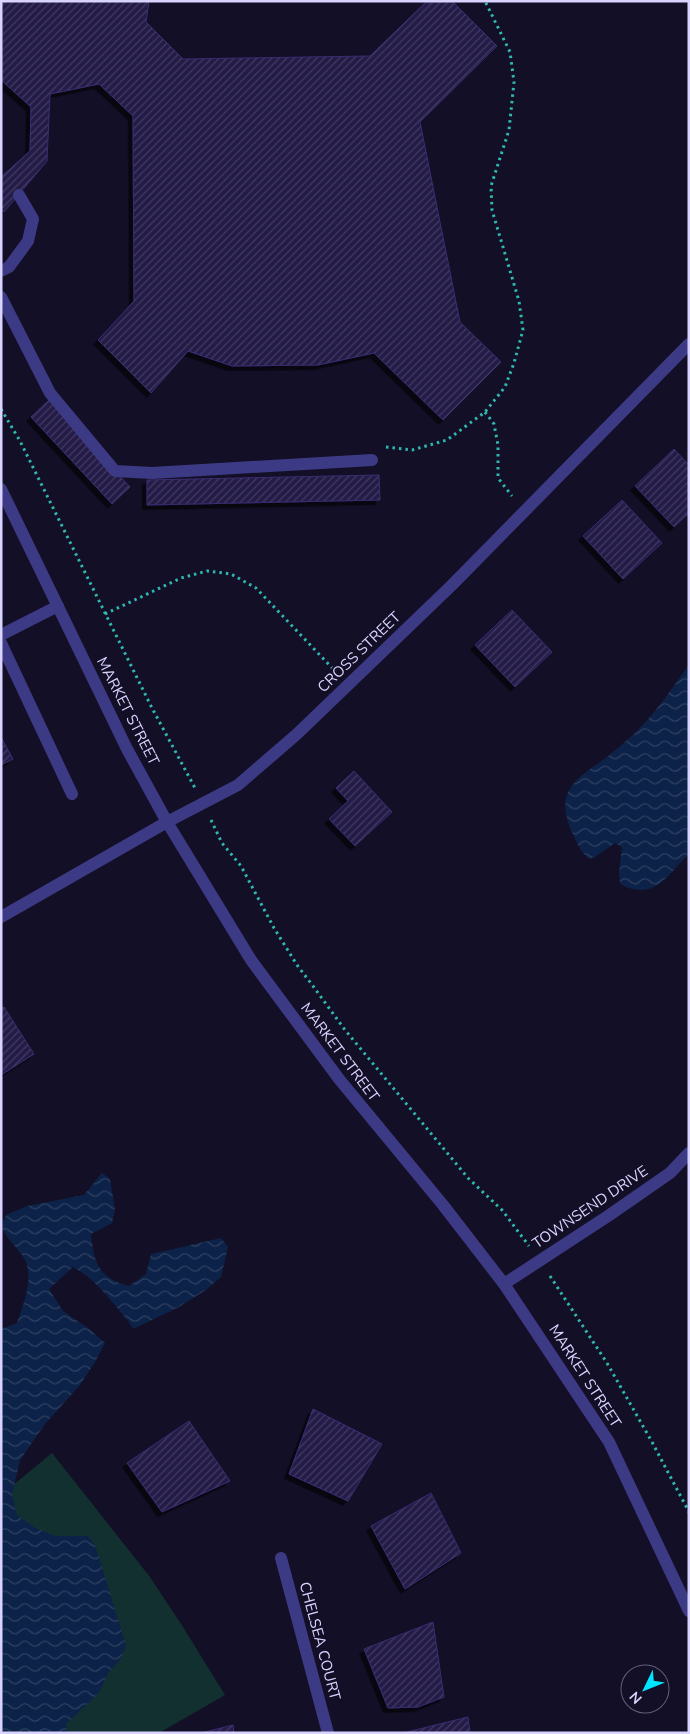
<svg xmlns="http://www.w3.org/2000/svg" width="690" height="1734" viewBox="0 0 690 1734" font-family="'Nunito Sans',sans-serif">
  <defs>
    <pattern id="water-waves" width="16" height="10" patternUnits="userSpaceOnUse" patternTransform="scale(1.25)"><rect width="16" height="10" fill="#0c2248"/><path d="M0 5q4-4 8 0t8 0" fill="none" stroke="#2f4163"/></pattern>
    <pattern id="building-hatch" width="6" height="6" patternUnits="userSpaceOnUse" patternTransform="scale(1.25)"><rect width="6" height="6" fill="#241b47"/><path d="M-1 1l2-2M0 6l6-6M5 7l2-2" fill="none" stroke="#433b63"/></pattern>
    <filter id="shadow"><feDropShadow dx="-4.5" dy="4.5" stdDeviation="0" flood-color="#0009"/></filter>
  </defs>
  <rect width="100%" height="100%" fill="#130f26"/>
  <path fill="#12302f" d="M52 1453 150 1577 183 1627 225 1695 159 1733H1V1495Z"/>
  <path fill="url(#water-waves)" d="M689 665V854C673 868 662 891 639 890 632 889 626 888 620 883L619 873 622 847 615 843 595 857 589 859C580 851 576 841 571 830 554 789 578 778 607 757 617 749 627 740 636 732 657 711 672 688 689 665Z
    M102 1173 110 1179 115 1209 112 1223 91 1234C94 1264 99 1278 129 1286L146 1274 151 1254 221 1238 228 1247 221 1277 206 1290 177 1308 133 1329C128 1319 121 1313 114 1304 101 1289 91 1277 73 1267L49 1289 63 1311 88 1328 105 1343 95 1362 80 1385 45 1424 20 1460 12 1495 17 1515 35 1528 55 1536H88L95 1545 126 1645 121 1659 108 1673 99 1693 66 1724 67 1733H1V1329L17 1323C24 1302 36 1275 22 1255 14 1244 7 1239 1 1226L6 1215 27 1206 84 1195Z"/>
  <path fill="url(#building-hatch)" stroke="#3b2d73" filter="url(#shadow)" d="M1 1H149L146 22 183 59 370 56 427 1H452L497 46 420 122 460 322 501 362 443 420 374 353 318 365 232 366 188 351 151 393 98 340 134 301 133 116 99 84 50 94 47 161 4 212 1 209V177L30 151 31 107 1 80Z
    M49 400 130 487 112 504 31 417Z
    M674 449 689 465V513L674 527 635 486Z
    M379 475 380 500 147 505V480Z
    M622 500 662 543 623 579 583 536Z
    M512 610 552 652 515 687 475 645Z
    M1 737 13 759 1 765Z
    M354 771 392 812 355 846 329 819 348 801 336 788Z
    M4 1007 34 1054 1 1075V1008Z
    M313 1409 382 1444 348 1501 289 1474Z
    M189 1421 230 1481 162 1512 127 1463Z
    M431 1493 461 1553 405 1589 371 1526Z
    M433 1622 444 1697 418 1707 388 1708 364 1649Z
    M468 1717 470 1733H403Z
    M233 1725 234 1733H201Z"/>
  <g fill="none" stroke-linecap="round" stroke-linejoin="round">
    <path stroke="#2fb8b0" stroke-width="3" stroke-dasharray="2.5 4" stroke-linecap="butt" d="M1 409 20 441 152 708 195 788
      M485 412 494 424 498 445V478L512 496
      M386 447 412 450 447 440 485 412 505 387 514 363 523 330 519 301 492 210 491 186 509 130 514 82 510 52 485 1
      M105 614 181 578 207 571 231 574 256 588 336 672
      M211 820 222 843 241 866 274 928 297 965 313 986 345 1030 468 1178 502 1210 529 1246
      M550 1276 607 1363 652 1442 689 1512"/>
    <path stroke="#3d3a85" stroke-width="12" d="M1 271 9 267 28 241 33 219 19 195
      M1 297 50 393 115 471 152 473 372 460"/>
    <path stroke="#3d3a85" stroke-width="12" d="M1 489 127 749 167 822 251 960 339 1079 443 1205 504 1284 609 1442 689 1611
      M1 635 58 606
      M1 643 72 794
      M1 917 167 822 238 785 297 734 452 585 689 344
      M504 1284 608 1216 670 1173 689 1153
      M281 1558 328 1733"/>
  </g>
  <g text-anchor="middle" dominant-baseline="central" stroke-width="4.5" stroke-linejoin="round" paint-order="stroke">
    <g font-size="15" fill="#d9d4ff" stroke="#130f26">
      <text transform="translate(359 652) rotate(-44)">CROSS STREET</text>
      <text transform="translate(128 711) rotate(63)">MARKET STREET</text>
      <text transform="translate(340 1052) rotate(53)">MARKET STREET</text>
      <text transform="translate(590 1207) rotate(-34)">TOWNSEND DRIVE</text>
      <text transform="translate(585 1376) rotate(57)">MARKET STREET</text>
      <text transform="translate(320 1641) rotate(75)">CHELSEA COURT</text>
    </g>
  </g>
  <rect width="690" height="1734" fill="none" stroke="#d9d4ff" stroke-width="5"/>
  <g transform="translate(645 1689) rotate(227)"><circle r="24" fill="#130f26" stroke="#625e7d"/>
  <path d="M0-4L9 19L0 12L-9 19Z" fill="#00e5ff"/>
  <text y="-8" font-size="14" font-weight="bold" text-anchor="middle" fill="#d9d4ff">N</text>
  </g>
</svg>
